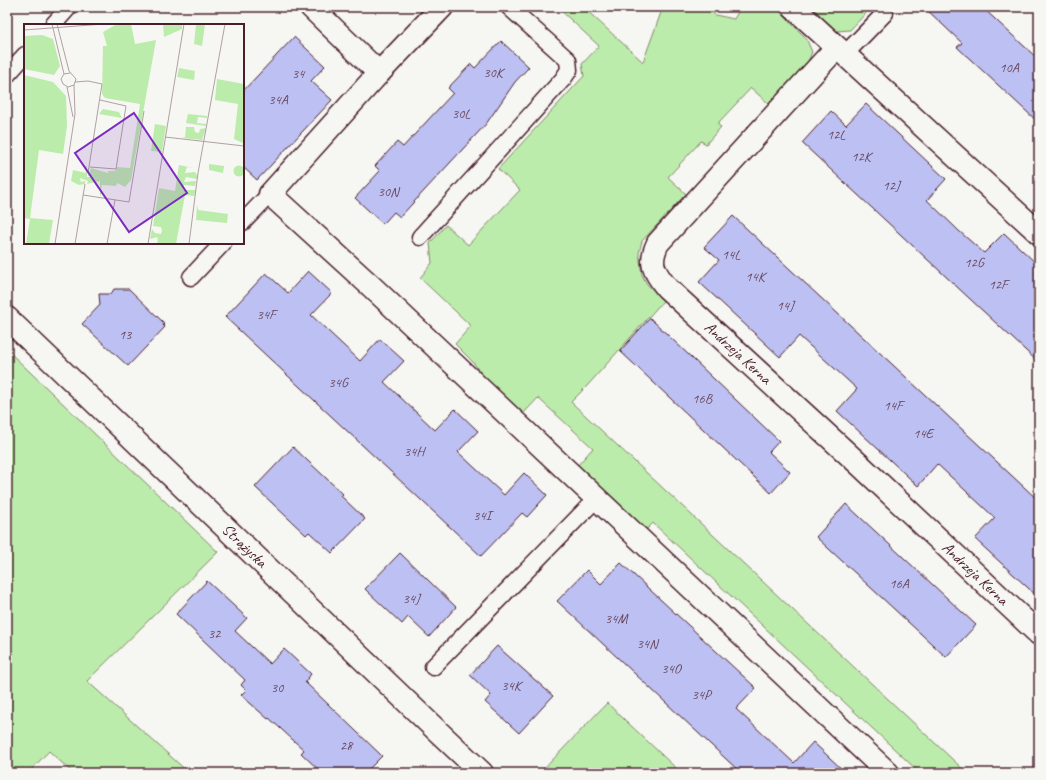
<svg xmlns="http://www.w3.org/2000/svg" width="1046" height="780" viewBox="0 0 1046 780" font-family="Caveat,sans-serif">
  <rect width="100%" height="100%" fill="#f6f6f2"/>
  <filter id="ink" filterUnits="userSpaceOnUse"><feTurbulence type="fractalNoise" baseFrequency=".025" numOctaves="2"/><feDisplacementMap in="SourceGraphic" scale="8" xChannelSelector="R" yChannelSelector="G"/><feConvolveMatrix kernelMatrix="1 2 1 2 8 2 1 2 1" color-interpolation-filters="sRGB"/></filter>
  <g filter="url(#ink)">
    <path fill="#bcecab" stroke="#83866b" d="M557 7H583L643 62 663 7H707L715 15 734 19 741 7H775L806 38 812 52 807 64 769 104 751 88 717 124 721 127 706 144 701 141 668 177 686 194 642 241 639 253 642 275 647 284 663 301 587 386 571 402 967 773H920L653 523 645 531 577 466 593 448 538 398 522 415 492 388 472 361 455 344 471 326 420 278 432 263 430 243 446 225 468 245 520 190 498 169 584 76 582 64 599 46Z
      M811 7H829L833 11 837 7H861L867 12 850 30 837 31Z
      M7 350 218 552 87 681 189 773H73L49 751 28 773H7Z
      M607 703 681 773H540Z"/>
    <path fill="#bdc0f2" stroke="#4a1f2b" d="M924 7H982L1039 60V123L957 47 962 43Z
      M294 37 325 66 311 81 332 100 257 180 243 167V91Z
      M501 41 529 67 515 82 486 124 400 217 394 212 383 224 355 198 380 171 375 166 397 142 403 147 453 93 448 88 471 64 475 68Z
      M866 104 946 179 927 200 959 231 984 253 1004 233 1039 266V363L802 143 831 111 846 125Z
      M733 216 1039 501V598L975 539 995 518 937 464 918 486 837 411 857 389 799 336 780 357 699 282 719 260 704 247Z
      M308 271 332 293 311 315 360 361 380 339 404 361 384 382 435 430 455 409 478 431 458 452 504 495 524 473 547 495 527 517 522 513 481 556 225 317 266 273 288 293Z
      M114 289H129L164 323 163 325 165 327 128 366 82 324 100 305 99 294H111Z
      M650 318 779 441 769 452 790 472 771 493 620 351Z
      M293 447 343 494 341 496 365 519 332 553 309 532 306 535 255 487Z
      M846 504 976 625 946 657 816 537Z
      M400 553 456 607 429 637 408 617 402 624 365 589Z
      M621 563 756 688 736 709 794 763 813 742 846 773H741L557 601 587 570 601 584Z
      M207 581 247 618 235 631 270 664 284 649 311 674 305 682 382 756 365 773H322L301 753 304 750 269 718 268 719 241 695 246 690 241 685 245 680 176 614Z
      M497 646 553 696 519 733 485 702 491 695 470 675Z"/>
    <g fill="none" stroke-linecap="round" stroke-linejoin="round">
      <defs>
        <path id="lane" d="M53 25 69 7
          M844 55 885 13
          M7 75 25 55
          M243 222 270 194
          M420 237 563 79 569 70 568 60 509 7
          M191 277 223 243
          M433 667 596 499"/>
        <g id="street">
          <path d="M311 7 379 73"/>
          <path d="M442 7 379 73 270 194 371 286 888 773"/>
          <path d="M793 7 1039 233"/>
          <path id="s1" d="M836 48 658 243C648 263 654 272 667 288L861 466 1039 634"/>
          <path id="s2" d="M7 318 429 723 482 773"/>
        </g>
      </defs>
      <use href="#lane" stroke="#4a1f2b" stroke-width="19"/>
      <use href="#street" stroke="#4a1f2b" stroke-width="25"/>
      <use href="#lane" stroke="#f6f6f2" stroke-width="16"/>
      <use href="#street" stroke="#f6f6f2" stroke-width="22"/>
    </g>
  </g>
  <g text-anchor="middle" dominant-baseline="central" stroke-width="3" stroke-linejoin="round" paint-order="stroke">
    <g font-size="14" fill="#67475d">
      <text x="1009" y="67">10A</text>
      <text x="493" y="72">30K</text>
      <text x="298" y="73">34</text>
      <text x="278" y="99">34A</text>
      <text x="461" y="113">30L</text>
      <text x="836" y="134">12L</text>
      <text x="861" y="156">12K</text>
      <text x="891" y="185">12J</text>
      <text x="388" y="191">30N</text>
      <text x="731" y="254">14L</text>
      <text x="974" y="262">12G</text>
      <text x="755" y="276">14K</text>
      <text x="998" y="284">12F</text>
      <text x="785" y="305">14J</text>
      <text x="266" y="314">34F</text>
      <text x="125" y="334">13</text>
      <text x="338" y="382">34G</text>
      <text x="702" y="398">16B</text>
      <text x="893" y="405">14F</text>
      <text x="923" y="433">14E</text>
      <text x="414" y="451">34H</text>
      <text x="482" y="515">34I</text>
      <text x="899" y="583">16A</text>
      <text x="411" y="598">34J</text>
      <text x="616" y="618">34M</text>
      <text x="214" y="633">32</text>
      <text x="647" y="643">34N</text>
      <text x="671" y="668">34O</text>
      <text x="511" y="685">34K</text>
      <text x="277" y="687">30</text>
      <text x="701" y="694">34P</text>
      <text x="346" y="745">28</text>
    </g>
    <g font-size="16" fill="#4a1f2b" stroke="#f6f6f2">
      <text stroke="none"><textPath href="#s1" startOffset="410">Andrzeja Kerna</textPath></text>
      <text stroke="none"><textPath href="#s2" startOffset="329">Strążyska</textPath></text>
      <text stroke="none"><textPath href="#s1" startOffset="734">Andrzeja Kerna</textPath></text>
    </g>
  </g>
  <g transform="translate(24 24)">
    <rect width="220" height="220" fill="#f6f6f2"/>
    <path d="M93 0H107L111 20 132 16 107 156 101 163 93 159 92 162 78 161 76 168H79L76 172V157L63 160 64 157 56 154 57 158 61 157V160L55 161 47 157 49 146 62 149 61 142H63V153H69L64 152 67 144 84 149V147H91L93 143 106 144 116 80 81 74 78 70 79 22H83L79 8ZM139 0H158V5L140 13ZM172 0H181L178 22 170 20ZM18 11 29 15 36 42 30 51 0 45V12ZM155 44 171 47 170 56 153 53ZM0 51 29 58 42 72 43 102 39 130 15 126 6 194 29 196 25 220H2L6 195 0 194ZM193 55 220 60 219 119 210 115 214 80 191 76ZM79 85 95 88 98 94 75 90ZM164 90 183 92V94L174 93 173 99 182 100V102L162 99ZM131 100 142 102 138 128 127 127ZM162 103H170L171 108 175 109 176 105 182 104 178 116 158 114 161 113ZM185 140 200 142 199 149 185 146ZM155 141 170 144 163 143 161 149 171 148 173 151V155L162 153 160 158 172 157 171 162 160 161 159 166H172L170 172 161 171 152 220H127L133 219 134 216 133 213 126 215 128 205 131 209 137 210 138 207 137 203 129 202 135 164 151 167ZM209.5 147a5.5 5.5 0 1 1 11 0a5.5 5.5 0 1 1-11 0ZM173 181 174 186 204 190 203 199 172 196Z" fill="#bcecab"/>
    <path fill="none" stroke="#b1a0a2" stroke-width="1" d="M28 0 40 50M33 0 45 47 52 55 50 61 44 63 39 60 37 55 40 50 46 49M0 6 80 0M51 58 64 57 78 60 64 149M43 63 49 93M141 113 220 122M66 143 92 145 102 82 76 76M59 171 105 178 120 87M31 220 51 90 50 61M51 220 61 160M83 220 91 176M124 220 160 0M165 220 174 149 201 0"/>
    <path fill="#7b2cbf" fill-opacity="0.15" stroke="#7b2cbf" stroke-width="2" d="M110 89 163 169 105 208 51 129Z"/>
    <rect width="220" height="220" fill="none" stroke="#4a1f2b" stroke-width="2"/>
  </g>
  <rect width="1046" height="780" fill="none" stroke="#f6f6f2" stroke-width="24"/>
  <rect x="12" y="12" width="1022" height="756" fill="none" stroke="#4a1f2b" stroke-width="1.5" filter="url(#ink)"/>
</svg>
